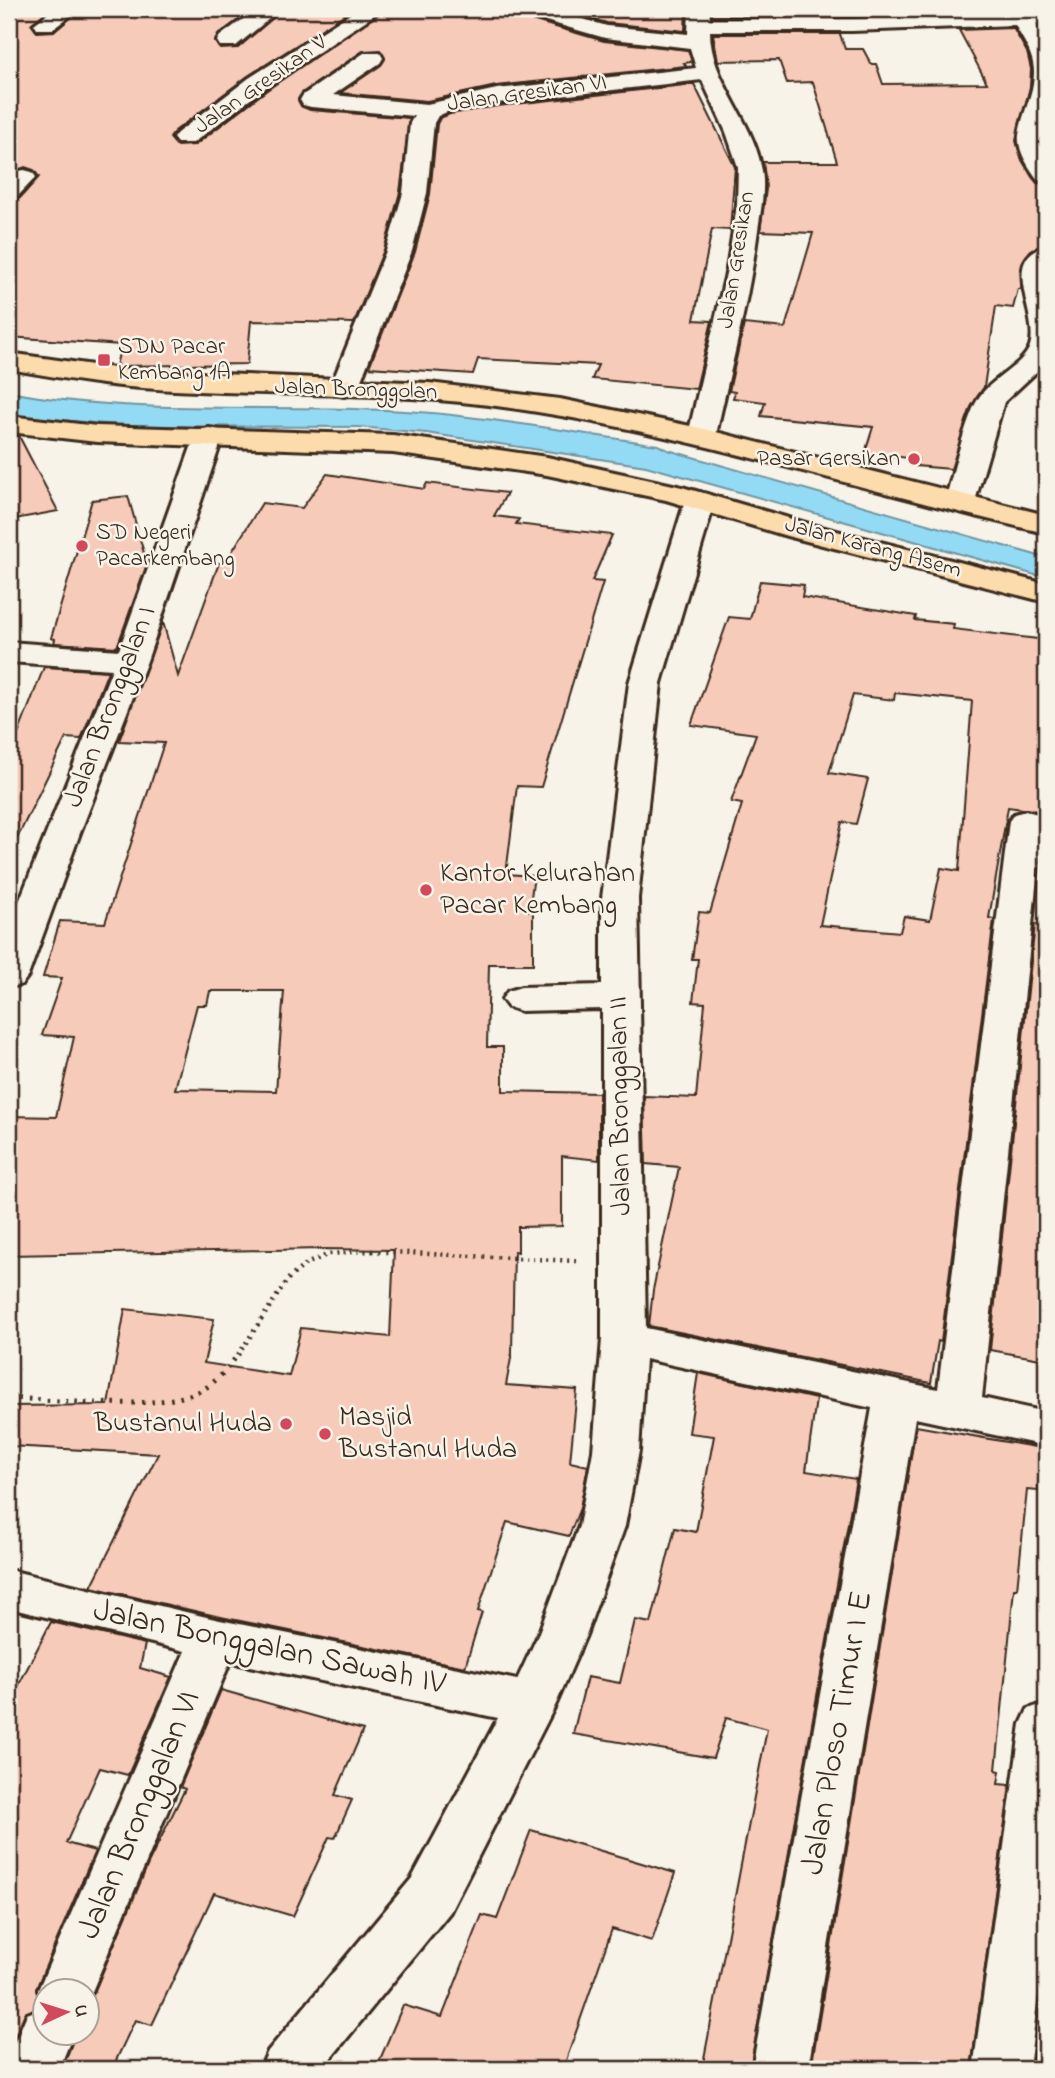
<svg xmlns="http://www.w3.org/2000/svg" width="1055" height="2078" viewBox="0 0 1055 2078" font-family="'Indie Flower',sans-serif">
  <rect width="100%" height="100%" fill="#f7f3e8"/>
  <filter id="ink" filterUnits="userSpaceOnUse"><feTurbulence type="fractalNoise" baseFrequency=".0143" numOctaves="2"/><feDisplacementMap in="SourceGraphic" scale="14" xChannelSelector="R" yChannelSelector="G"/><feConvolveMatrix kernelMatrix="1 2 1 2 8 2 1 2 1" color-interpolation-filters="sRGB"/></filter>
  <g filter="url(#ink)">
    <path fill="#93dbf5" stroke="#70949f" stroke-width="2" d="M9 392C149 418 291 401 432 413 508 420 583 434 658 445L668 450 1046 558V578L646 466 426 433 359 427 126 426 9 415Z"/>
    <path fill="#f7cbba" stroke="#3b2a1e" stroke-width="2" fill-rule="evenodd" d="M9 9H50L31 24 37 32 55 31 81 9H253L218 35 215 42 220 49 238 48 283 9H353L248 76 175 131 170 138 177 146 195 145 267 90 385 9H512L517 16 604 41 688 50 692 62 684 63 686 66 496 86 427 101 340 93 381 65 385 59 380 50 363 51 302 93 298 99 301 106 310 110 410 118 400 192 384 250 354 323 251 321 247 364 120 366H116L121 345 9 337V200L20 198 39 177 34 170 25 167 9 175Z
      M556 9H686L685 31 607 23Z
      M712 9H831L834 16H712Z
      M1013 28 1027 52 1031 69 1030 87 1016 141 1022 160 1032 177 1037 183 1046 184V243L1031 250 1023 261 1021 289H1018L1013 308 996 306 984 387 971 407 951 469 916 466 918 459 865 453 873 427 761 416 765 402 733 398 735 392 729 391 744 324 785 328 813 233 760 231 766 189 763 162H837L813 82 787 83 779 60 718 61 713 34H840L845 49H863L871 64H876L883 84 987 83 959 30Z
      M694 84 735 167 730 230 712 229 694 320 712 321 696 389 592 379 598 365 478 359 473 374 369 367 415 252 430 194 437 124 440 118 450 114 497 106Z
      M9 435 19 436 58 511 9 520Z
      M327 474 424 489 427 483 507 493 494 516 519 519 516 524 612 535 592 581 603 582 541 787 517 786 506 874 534 876 529 911H533V964H489L487 1047H503V1091L599 1093V1160L562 1156V1226L518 1227V1252L514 1251 512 1353 506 1385 577 1390 570 1462 588 1466 580 1508 569 1536 507 1522 478 1611 482 1612 465 1667 216 1616 91 1587 158 1454 9 1446V1406L108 1405 125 1309 214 1319 204 1363 289 1376 301 1328 390 1337 394 1250 322 1249 9 1255V1116L56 1117 74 1037 42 1035 62 978 43 977 60 921 105 923 164 743 119 741 163 622 178 676 219 563H225L262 503 302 508ZM210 991H284L276 1091 175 1089 197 1005H207Z
      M128 496 147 564 117 647 54 643 55 639 51 638 92 500Z
      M760 581 804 585 802 597 916 616 915 620 954 624 953 629 1046 640V812L1008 807 989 918 994 919 941 1342 938 1341 931 1383 649 1326 653 1290 679 1167 646 1164 644 1096 696 1098 705 1003 693 1002 698 959H692L699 912 710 913 742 804 731 802 756 734 691 725 729 617 750 619ZM895 693 972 701 959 871 941 868 930 920 904 916 900 932 820 925 842 822 856 824 868 779 829 773 853 695 894 700Z
      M44 667 108 671 81 739 66 738 9 855V758Z
      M1035 924 1046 926V1360L990 1350Z
      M698 1373 816 1399 806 1471 856 1479 750 2069H702L767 1729 726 1718 713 1758 573 1734 587 1677 620 1683 635 1620 651 1623 675 1528 696 1532 714 1436 689 1433Z
      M916 1426 1041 1448 1038 1491 1027 1490 1017 1589H1014L996 1770 1000 1771 998 1784 1010 1785 971 2069H811Z
      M51 1622 145 1644 140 1668 171 1677 128 1775 100 1768 66 1843 95 1851 36 1989 42 2006 25 2013 9 2050V1704Z
      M221 1690 363 1730 335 1795 352 1800 335 1838 329 1837 293 1916 214 1893 152 2025 135 2020 112 2069H62L76 2033H88V2003L90 2002 148 1864 185 1789 180 1787Z
      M531 1830 675 1873 652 1941 612 1929 563 2069H376L403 2005 442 2017 482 1915 497 1919Z
      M1046 1947V2069H1032Z"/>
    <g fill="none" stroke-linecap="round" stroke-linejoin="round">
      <defs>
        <path id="minor" d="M54 9H79L53 29H37L34 24Z
          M257 9H281L236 46H220L217 41 220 36Z
          M358 9H383L265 88 193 143H177L173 138 177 133 249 78Z
          M515 9H547L607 26 688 34 689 9H709L710 19H852L1046 11V23L1036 24 1046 44V120L1042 137 1046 155V182L1038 180C1029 168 1017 151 1019 135 1022 110 1040 85 1032 59 1029 48 1021 36 1015 25L852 31H710C710 80 752 119 761 166 766 185 761 210 758 230 749 299 731 367 716 435L712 441 702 443 692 441 688 435 727 269 737 205 738 167 726 132 702 80 497 103 449 111 438 116 434 123 427 193 412 251 358 388 354 394 344 396 334 394 330 388 386 251 403 193 410 123 414 116 311 107 303 105 300 100 303 95 364 53H380L383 58 380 63 333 95 427 104 497 89 696 68 690 48 605 38 518 13Z
          M24 170 32 172 36 177 18 196 9 198V178L16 172Z
          M1046 246V363L1004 402 975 501 970 507 960 510 950 507 945 501C953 475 965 420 978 399 990 379 1023 366 1030 346 1040 316 998 258 1046 246Z
          M209 428 219 430 223 436 147 661 80 833 28 976 22 984 9 988V927L112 669 9 662V642L119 650 195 436 199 430Z
          M700 492 710 495 715 501 661 683 638 898 646 1328 938 1389 1009 821 1014 814 1026 811 1038 814 1043 821 982 1398 1046 1412V1446L915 1418 808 2069H752L872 1408 645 1359 639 1451 625 1526 586 1635 556 1704 450 1912 322 2069H260L268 2051 412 1878 498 1718 230 1662 88 2001V1990H46V2032H74L59 2069H9V2056L27 2014 45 2007 38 1990 185 1651 9 1608V1570L215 1619 517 1680 538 1635 579 1526 593 1451 602 1339V1009L521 1011 508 1007 502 999 508 991 521 987 602 985V898L629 683 685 501 690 495Z
          M1046 1703V1927L1029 2069H973L1021 1724 1028 1709Z"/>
        <path id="major" d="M9 353 128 370 429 383 560 399 700 428 1046 515V533C860 491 679 429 489 405 370 390 249 397 129 387 89 383 49 376 9 369Z
          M9 416 97 426 393 435 547 457 682 487 809 524 1046 584V602L787 536 666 500 547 475 393 453 97 442 9 432Z"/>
      </defs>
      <use href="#minor" stroke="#3b2a1e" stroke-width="6"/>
      <use href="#major" stroke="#3b2a1e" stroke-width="6"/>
      <path stroke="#3b2a1e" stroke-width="4.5" stroke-dasharray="2 5" stroke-linecap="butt" d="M238 1355 288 1279 306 1264 329 1254 369 1251 576 1261"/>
      <path stroke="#3b2a1e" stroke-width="5" stroke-dasharray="2.5 7" stroke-linecap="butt" d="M9 1398C60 1400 154 1412 200 1391 216 1383 228 1368 239 1353"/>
      <use href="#minor" fill="#f7f3e8" fill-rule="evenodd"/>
      <use href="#major" fill="#fcdcac" fill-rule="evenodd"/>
    </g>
  </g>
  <g fill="#d1495b" stroke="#f7f3e8" stroke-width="2.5">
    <rect x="97" y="353" width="14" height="14" rx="3.5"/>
    <circle cx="914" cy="459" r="7"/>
    <circle cx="82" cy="546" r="7"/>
    <circle cx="426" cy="890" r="7"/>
    <circle cx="286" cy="1424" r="7"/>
    <circle cx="325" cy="1434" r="7"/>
  </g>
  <g text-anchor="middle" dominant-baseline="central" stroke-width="5" stroke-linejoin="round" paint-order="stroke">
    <g font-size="23" fill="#3b2a1e" stroke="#f7f3e8">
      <text transform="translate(261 85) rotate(-35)">Jalan Gresikan V</text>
      <text transform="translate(527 94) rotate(-8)">Jalan Gresikan VI</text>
      <text transform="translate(737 260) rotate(-81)">Jalan Gresikan</text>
      <text transform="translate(356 390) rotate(2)">Jalan Bronggolan</text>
      <text transform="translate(873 548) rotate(15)">Jalan Karang Asem</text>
    </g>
    <g font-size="23" fill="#3b2a1e" stroke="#f7f3e8" text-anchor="start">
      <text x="118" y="347">SDN Pacar<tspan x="118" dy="26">Kembang 1A</tspan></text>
      <text x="900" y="459" text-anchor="end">Pasar Gersikan</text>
      <text x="96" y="533">SD Negeri<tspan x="96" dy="26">Pacarkembang</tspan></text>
    </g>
    <g font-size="28" fill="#3b2a1e" stroke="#f7f3e8">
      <text transform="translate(111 707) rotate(-69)">Jalan Bronggalan I</text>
      <text transform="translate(621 1106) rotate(-91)">Jalan Bronggalan II</text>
    </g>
    <g font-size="28" fill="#3b2a1e" stroke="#f7f3e8" text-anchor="start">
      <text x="440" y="874">Kantor Kelurahan<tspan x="440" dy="32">Pacar Kembang</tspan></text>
      <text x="339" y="1418">Masjid<tspan x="339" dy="32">Bustanul Huda</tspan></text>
      <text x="272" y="1424" text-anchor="end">Bustanul Huda</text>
    </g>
    <g font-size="33" fill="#3b2a1e" stroke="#f7f3e8">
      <text transform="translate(269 1648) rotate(12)">Jalan Bonggalan Sawah IV</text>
      <text transform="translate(838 1733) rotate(-80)">Jalan Ploso Timur I E</text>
      <text transform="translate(140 1815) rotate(-67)">Jalan Bronggalan VI</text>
    </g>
  </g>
  <rect width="1055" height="2078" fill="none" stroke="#f7f3e8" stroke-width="35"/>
  <rect x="18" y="18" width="1020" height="2043" fill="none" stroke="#3b2a1e" stroke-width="2.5" filter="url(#ink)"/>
  <g transform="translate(66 2012) rotate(86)"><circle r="33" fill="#f7f3e8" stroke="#aca397" stroke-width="2"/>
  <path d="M0-5L12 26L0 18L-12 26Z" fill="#d1495b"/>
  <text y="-10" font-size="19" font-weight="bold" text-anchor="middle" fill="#3b2a1e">U</text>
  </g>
</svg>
